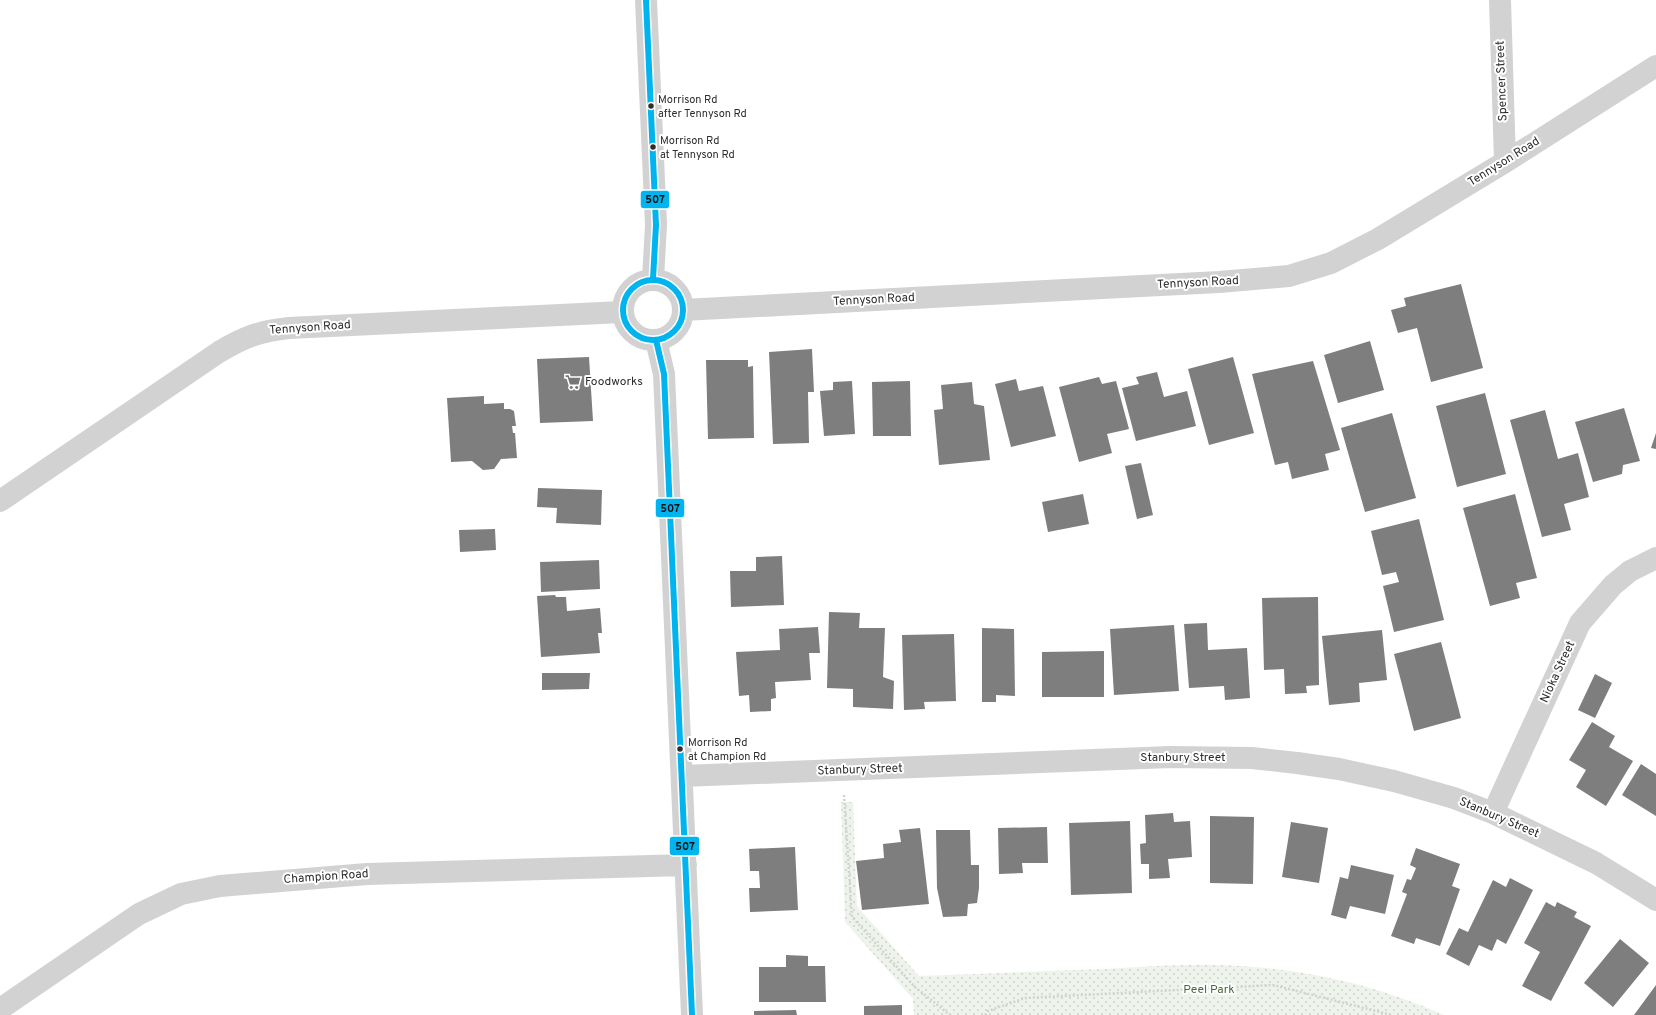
<svg xmlns="http://www.w3.org/2000/svg" width="1656" height="1015" viewBox="0 0 1656 1015" font-family="Overpass,sans-serif">
  <defs>
    <pattern id="grass-dots" width="8" height="8" patternUnits="userSpaceOnUse"><rect width="8" height="8" fill="#eef4eb"/><path d="M2 2h.1M6 6h.1" fill="none" stroke="#ccd2ca" stroke-width="1.8" stroke-linecap="round"/></pattern>
  </defs>
  <rect width="100%" height="100%" fill="#fff"/>
  <path fill="url(#grass-dots)" d="M841 802H853L857 906 919 976C981 974 1044 971 1106 969 1141 967 1177 964 1212 965 1292 966 1371 982 1444 1015H914L913 999 845 922Z"/>
  <path fill="#7e7e7e" d="M1461 284 1483 368 1431 382 1417 328 1398 333 1391 310 1406 306 1404 298Z
    M1370 341 1384 390 1338 403 1324 355Z
    M812 349 814 392H808L809 443 773 444 769 352Z
    M589 357 593 421 540 423 537 359Z
    M1233 357 1254 433 1209 445 1188 369Z
    M706 360H748V367L753 366 754 438 708 439Z
    M1313 361 1340 450 1325 454 1329 470 1292 479 1288 462 1275 465 1252 374Z
    M1157 372 1164 397 1187 391 1196 426 1136 441 1122 388 1139 384 1136 377Z
    M1099 377 1102 384 1116 381 1129 429 1107 434 1112 453 1079 462 1059 387Z
    M1016 379 1019 391 1043 386 1056 436 1011 447 995 384Z
    M852 381 855 434 824 436 820 391 833 390V382Z
    M910 381 911 436H873L872 382Z
    M972 382 974 404 984 406 990 460 939 465 934 410 943 409 941 385Z
    M1485 393 1506 474 1457 487 1436 406Z
    M484 396V404L504 403V409H510L514 411 516 426H512L513 433H515L517 458 501 459 494 469 483 470 472 461 451 462 447 398Z
    M1624 408 1640 461 1623 465 1622 474 1593 482 1575 422Z
    M1545 410 1558 459 1578 453 1589 497 1564 504 1571 530 1542 537 1510 420Z
    M1392 413 1416 498 1365 512 1341 428Z
    M1656 433V449L1651 448Z
    M1141 463 1153 515 1137 519 1125 466Z
    M538 488 602 490 601 525 556 523 557 508 537 507Z
    M1083 494 1089 524 1048 532 1042 502Z
    M1515 494 1537 578 1516 583 1520 598 1490 606 1463 508Z
    M1419 519 1444 620 1394 632 1383 586 1399 582 1396 572 1382 575 1371 531Z
    M495 529 496 550 460 552 459 530Z
    M782 556 784 605 731 607 730 571H756V557Z
    M599 560 600 589 541 592 540 562Z
    M555 595 556 597H566L567 611 600 608 602 633H598L600 653 541 657 537 596Z
    M1318 597 1319 685 1306 686 1307 693 1285 694 1284 669 1264 670 1262 598Z
    M829 612 860 613 859 628H885L883 677 894 681 893 709 853 707V689L827 688Z
    M1207 623 1208 650 1247 648 1250 698 1225 700 1224 686 1189 688 1184 624Z
    M1174 625 1179 691 1114 695 1110 629Z
    M818 627 820 653H809L811 680 775 682 776 698 771 699V711L750 712 749 695 739 696 736 652 780 650 779 629Z
    M982 628 1014 629 1015 696 996 695V702H982Z
    M1382 630 1387 680 1359 683 1360 702 1329 705 1322 636Z
    M954 634 956 701 924 702 925 709 904 710 902 635Z
    M1441 642 1461 718 1414 731 1394 654Z
    M1104 651V697H1042V652Z
    M542 673H590L589 689 542 690Z
    M1595 674 1612 683 1595 718 1578 710Z
    M1592 722 1615 736 1609 747 1633 761 1606 806 1576 787 1586 770 1569 760Z
    M1641 764 1656 774V816L1622 795Z
    M1173 813 1174 822 1190 821 1192 857 1168 859 1170 878 1149 879V864H1141L1140 844 1146 843 1145 815Z
    M1210 816 1254 817 1253 884 1210 883Z
    M1130 821 1132 893 1071 895 1069 823Z
    M1291 822 1328 828 1319 883 1282 877Z
    M1047 827 1048 863H1022L1023 873 999 874 998 828Z
    M920 828 929 904 862 910 856 861 884 858 883 844 901 842 899 830Z
    M936 830H970L971 865H979V888L977 903 968 904 967 916 943 917 937 888Z
    M795 847 798 910 750 912 749 888H760L759 871H750L749 849Z
    M1416 848 1460 864 1452 886 1460 889 1440 946 1416 938 1414 944 1391 936 1407 894 1402 892 1407 879 1411 880 1416 868 1410 865Z
    M1351 865 1394 875 1385 914 1350 906 1346 919 1331 915 1340 877 1348 879Z
    M1510 878 1533 890 1506 944 1497 939 1492 951 1479 945 1469 966 1446 954 1459 928 1468 932 1493 880 1506 887Z
    M1546 902 1555 907 1557 902 1577 912 1574 917 1591 926 1551 1001 1522 986 1540 952 1524 943Z
    M1620 939 1649 963 1613 1007 1584 983Z
    M786 955 808 956V966H825L826 1002H759V967H786Z
    M1656 985V1015H1634Z
    M902 1005V1015H864V1006Z
    M796 1010 797 1015H754V1011Z"/>
  <g fill="none" stroke-linecap="round" stroke-linejoin="round">
    <path stroke="#d2d2d2" stroke-width="2.5" stroke-dasharray="2 2" stroke-linecap="butt" d="M844 795 852 917 915 987 950 1015
      M985 1015 988 1011 1025 998 1273 985 1392 1015"/>
    <path stroke="#d2d2d2" stroke-width="22" d="M646 0 656 225 653 279
      M1500 0 1505 162
      M623 310a30 30 0 1 1 60 0a30 30 0 1 1-60 0Z
      M683 310 1219 282 1289 276 1331 263 1378 239 1505 162 1656 66
      M656 340 664 374 692 1015
      M0 501 219 352C244 337 260 331 289 328L622 312
      M682 776 1170 757 1252 758 1297 763 1339 769 1394 781 1454 798 1493 813 1596 863 1656 900
      M1493 813 1580 623 1613 585 1630 571 1656 558
      M0 1009 139 914 181 894 220 886 367 874 686 865"/>
    <defs>
      <path id="bus-1" d="M646 0 656 225 653 279
        M623 310a30 30 0 1 1 60 0a30 30 0 1 1-60 0Z
        M656 340 664 374 692 1015"/>
    </defs>
    <use href="#bus-1" stroke="#fff" stroke-width="9"/>
    <use href="#bus-1" stroke="#00b5ef" stroke-width="6"/>
  </g>
  <defs>
    <symbol id="supermarket-bare" viewBox="-9 -9 18 18"><path d="M-6-5.5h2.5l.6 2H6L4.5 2H-2.5L-4.4-4H-6ZM-1.5 3.2a1.3 1.3 0 1 0 .1 0ZM3 3.2a1.3 1.3 0 1 0 .1 0Z" fill="#767676" stroke="#fff" stroke-width="2.5" paint-order="stroke"/></symbol>
  </defs>
  <g fill-rule="evenodd">
    <use href="#supermarket-bare" x="562" y="371" width="22" height="22"/>
  </g>
  <g fill="#2d2d2d" stroke="#fff" stroke-width="1.5">
    <circle cx="651" cy="106" r="3.5"/>
    <circle cx="653" cy="147" r="3.5"/>
    <circle cx="680" cy="749" r="3.5"/>
  </g>
  <g text-anchor="middle" dominant-baseline="central" stroke-width="4" stroke-linejoin="round" paint-order="stroke">
    <g font-size="11" fill="#2d2d2d" stroke="#fff" text-anchor="start">
      <text x="658" y="100">Morrison Rd<tspan x="658" dy="14">after Tennyson Rd</tspan></text>
      <text x="660" y="141">Morrison Rd<tspan x="660" dy="14">at Tennyson Rd</tspan></text>
      <text x="688" y="743">Morrison Rd<tspan x="688" dy="14">at Champion Rd</tspan></text>
    </g>
    <g font-size="12" fill="#2d2d2d" stroke="#fff">
      <text transform="translate(1502 81) rotate(-92)">Spencer Street</text>
      <text transform="translate(1504 162) rotate(-32)">Tennyson Road</text>
      <text transform="translate(1198 283) rotate(-3)">Tennyson Road</text>
      <text transform="translate(874 300) rotate(-3)">Tennyson Road</text>
      <text transform="translate(310 328) rotate(-4)">Tennyson Road</text>
      <text transform="translate(1558 672) rotate(-65)">Nioka Street</text>
      <text x="1183" y="758">Stanbury Street</text>
      <text transform="translate(860 770) rotate(-2)">Stanbury Street</text>
      <text transform="translate(1499 818) rotate(23)">Stanbury Street</text>
      <text transform="translate(326 877) rotate(-4)">Champion Road</text>
    </g>
    <g font-size="12" fill="#2d2d2d" stroke="#fff" text-anchor="start">
      <text x="585" y="382">Foodworks</text>
    </g>
    <g font-size="12" fill="#49683b" stroke="#fff">
      <text x="1209" y="990">Peel Park</text>
    </g>
  </g>
  <g stroke="#fff" stroke-width="1.5">
    <rect x="640" y="190" width="30" height="19" rx="4" fill="#00b5ef"/>
    <rect x="655" y="498" width="30" height="20" rx="4" fill="#00b5ef"/>
    <rect x="669" y="836" width="31" height="20" rx="4" fill="#00b5ef"/>
  </g>
  <g font-size="11" text-anchor="middle" font-weight="bold" fill="#111">
    <text x="655" y="203">507</text>
    <text x="670" y="512">507</text>
    <text x="685" y="850">507</text>
  </g>
</svg>
